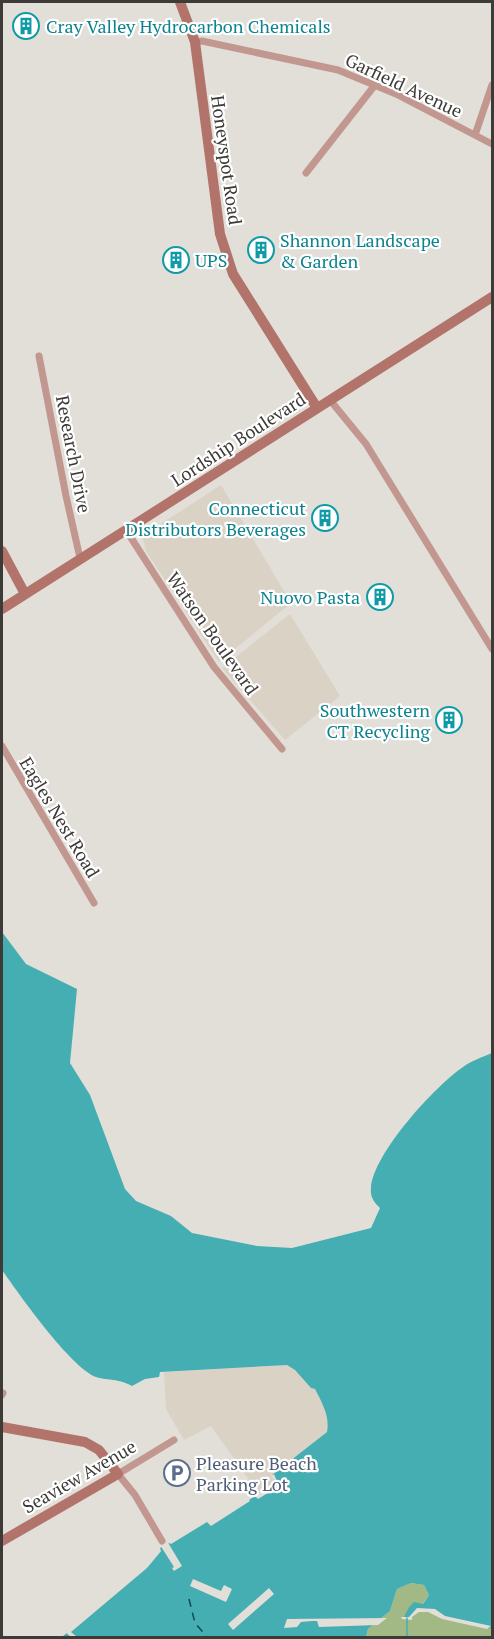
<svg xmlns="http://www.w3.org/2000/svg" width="494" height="1639" viewBox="0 0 494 1639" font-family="'PT Serif',serif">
  <rect width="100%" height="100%" fill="#e2ded8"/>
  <path fill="#dbd2c6" d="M221 485 291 603 219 662 146 551 142 536Z
    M290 614 340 696 285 740 222 668Z
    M287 1365 295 1370 311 1388 315 1389 324 1407 328 1423 327 1432 271 1476 275 1481 259 1494 211 1426 184 1440 166 1409 164 1372Z"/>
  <path fill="#a2b885" d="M411 1583 424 1585 429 1595 419 1609 479 1624 492 1629V1637L366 1638 368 1629 390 1611 397 1589Z"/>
  <path fill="#44aeb2" d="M2 932 26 964 77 989 70 1063 90 1095 125 1189 136 1201 171 1216 192 1233 257 1246 292 1248 371 1228 380 1208C374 1202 370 1197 371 1188 373 1154 435 1086 463 1067 471 1061 483 1057 492 1053V1629C477 1623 462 1622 446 1617 436 1615 428 1611 418 1610L411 1617H404L409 1607 414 1602 423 1604 429 1595 424 1585 411 1583 397 1589 390 1611 368 1629 366 1637H62L150 1562 161 1551 160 1548 169 1543 171 1544 207 1522 211 1526 250 1501 249 1500 275 1482 272 1475 327 1432C330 1416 322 1403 315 1389L311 1388 295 1370 287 1365 160 1372 159 1377 145 1379 132 1386C117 1378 110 1381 96 1377 70 1367 19 1294 2 1270Z"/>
  <path fill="#e2ded8" d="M274 1474 278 1484 276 1488 258 1499 255 1496 275 1481 271 1476Z
    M167 1541 182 1566 174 1571 172 1568 174 1567 160 1545Z
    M162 1550 147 1568 71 1632 77 1637H71L64 1631 70 1629Z
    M193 1579 221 1591 224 1585 232 1589 226 1602 190 1586Z
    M269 1588 274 1594 233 1630 228 1624Z
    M417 1608 435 1609 445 1616 491 1626 487 1629 442 1619 428 1612H419L412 1617V1620L402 1619 401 1617H409Z
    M387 1618 378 1625 319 1627 317 1621H312L301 1622 297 1627 284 1628 287 1619Z"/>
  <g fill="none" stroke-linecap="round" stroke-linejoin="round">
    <path stroke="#44aeb2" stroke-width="1.5" d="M407 1638V1618"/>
    <path stroke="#0d4c4f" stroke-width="1.5" stroke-dasharray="8 6" stroke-linecap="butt" d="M189 1599 195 1623 208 1638"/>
    <path stroke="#c29790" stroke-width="7" d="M195 42 202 41 338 70 396 94 492 144
      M475 135 492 85
      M306 173 375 85
      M39 356 66 496 80 558
      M330 400 366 444 492 649
      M126 530 214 667 282 749
      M2 746 94 903
      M2 1395 3 1393
      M162 1541 135 1495 118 1474 174 1440"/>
    <path stroke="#b1736a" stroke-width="10" d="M180 2 195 42 220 234 233 274 317 408
      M2 551 25 594
      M2 609 492 297
      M2 1427 85 1442 99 1450 118 1474 2 1541"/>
  </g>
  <defs>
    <symbol id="building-ring" viewBox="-11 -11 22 22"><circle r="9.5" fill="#fff" stroke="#0f9aa8" stroke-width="1.5"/><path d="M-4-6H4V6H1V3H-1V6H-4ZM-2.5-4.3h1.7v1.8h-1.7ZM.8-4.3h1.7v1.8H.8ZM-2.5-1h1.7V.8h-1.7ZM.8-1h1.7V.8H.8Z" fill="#0f9aa8"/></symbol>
    <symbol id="parking-ring" viewBox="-11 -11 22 22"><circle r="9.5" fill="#fff" stroke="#5c6f8a" stroke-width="1.5"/><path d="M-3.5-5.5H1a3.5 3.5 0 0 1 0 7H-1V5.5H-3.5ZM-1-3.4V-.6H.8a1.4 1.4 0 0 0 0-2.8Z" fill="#5c6f8a"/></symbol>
  </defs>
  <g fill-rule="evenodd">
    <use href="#building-ring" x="11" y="11" width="30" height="30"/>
    <use href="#building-ring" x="246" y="235" width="30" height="30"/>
    <use href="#building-ring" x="161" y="245" width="30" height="30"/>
    <use href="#building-ring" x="310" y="503" width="30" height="30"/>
    <use href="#building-ring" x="365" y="582" width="30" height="30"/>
    <use href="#building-ring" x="434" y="705" width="30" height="30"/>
    <use href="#parking-ring" x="162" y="1458" width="30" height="30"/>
  </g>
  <g text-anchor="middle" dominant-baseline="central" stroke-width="4.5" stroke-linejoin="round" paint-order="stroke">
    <g font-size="18" fill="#0d838f" stroke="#fff" text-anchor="start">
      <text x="46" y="26">Cray Valley Hydrocarbon Chemicals</text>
      <text x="280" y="240">Shannon Landscape<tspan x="280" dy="21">&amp; Garden</tspan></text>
      <text x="195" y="260">UPS</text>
      <text x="306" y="508" text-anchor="end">Connecticut<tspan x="306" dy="21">Distributors Beverages</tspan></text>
      <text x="360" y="597" text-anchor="end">Nuovo Pasta</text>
      <text x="430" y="710" text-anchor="end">Southwestern<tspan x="430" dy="21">CT Recycling</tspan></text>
    </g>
    <g font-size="18" fill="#3c3b38" stroke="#fff">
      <text transform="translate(404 85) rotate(25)">Garfield Avenue</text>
      <text transform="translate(227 160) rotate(82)">Honeyspot Road</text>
      <text transform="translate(238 439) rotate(-33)">Lordship Boulevard</text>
      <text transform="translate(74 454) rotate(79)">Research Drive</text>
      <text transform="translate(213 633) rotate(55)">Watson Boulevard</text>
      <text transform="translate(60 817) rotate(59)">Eagles Nest Road</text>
      <text transform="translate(79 1476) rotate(-30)">Seaview Avenue</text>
    </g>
    <g font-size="18" fill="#4e5e75" stroke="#fff" text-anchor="start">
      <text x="196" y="1463">Pleasure Beach<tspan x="196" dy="21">Parking Lot</tspan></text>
    </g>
  </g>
  <rect width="494" height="1639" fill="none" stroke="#3c3b38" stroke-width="6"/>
</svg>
